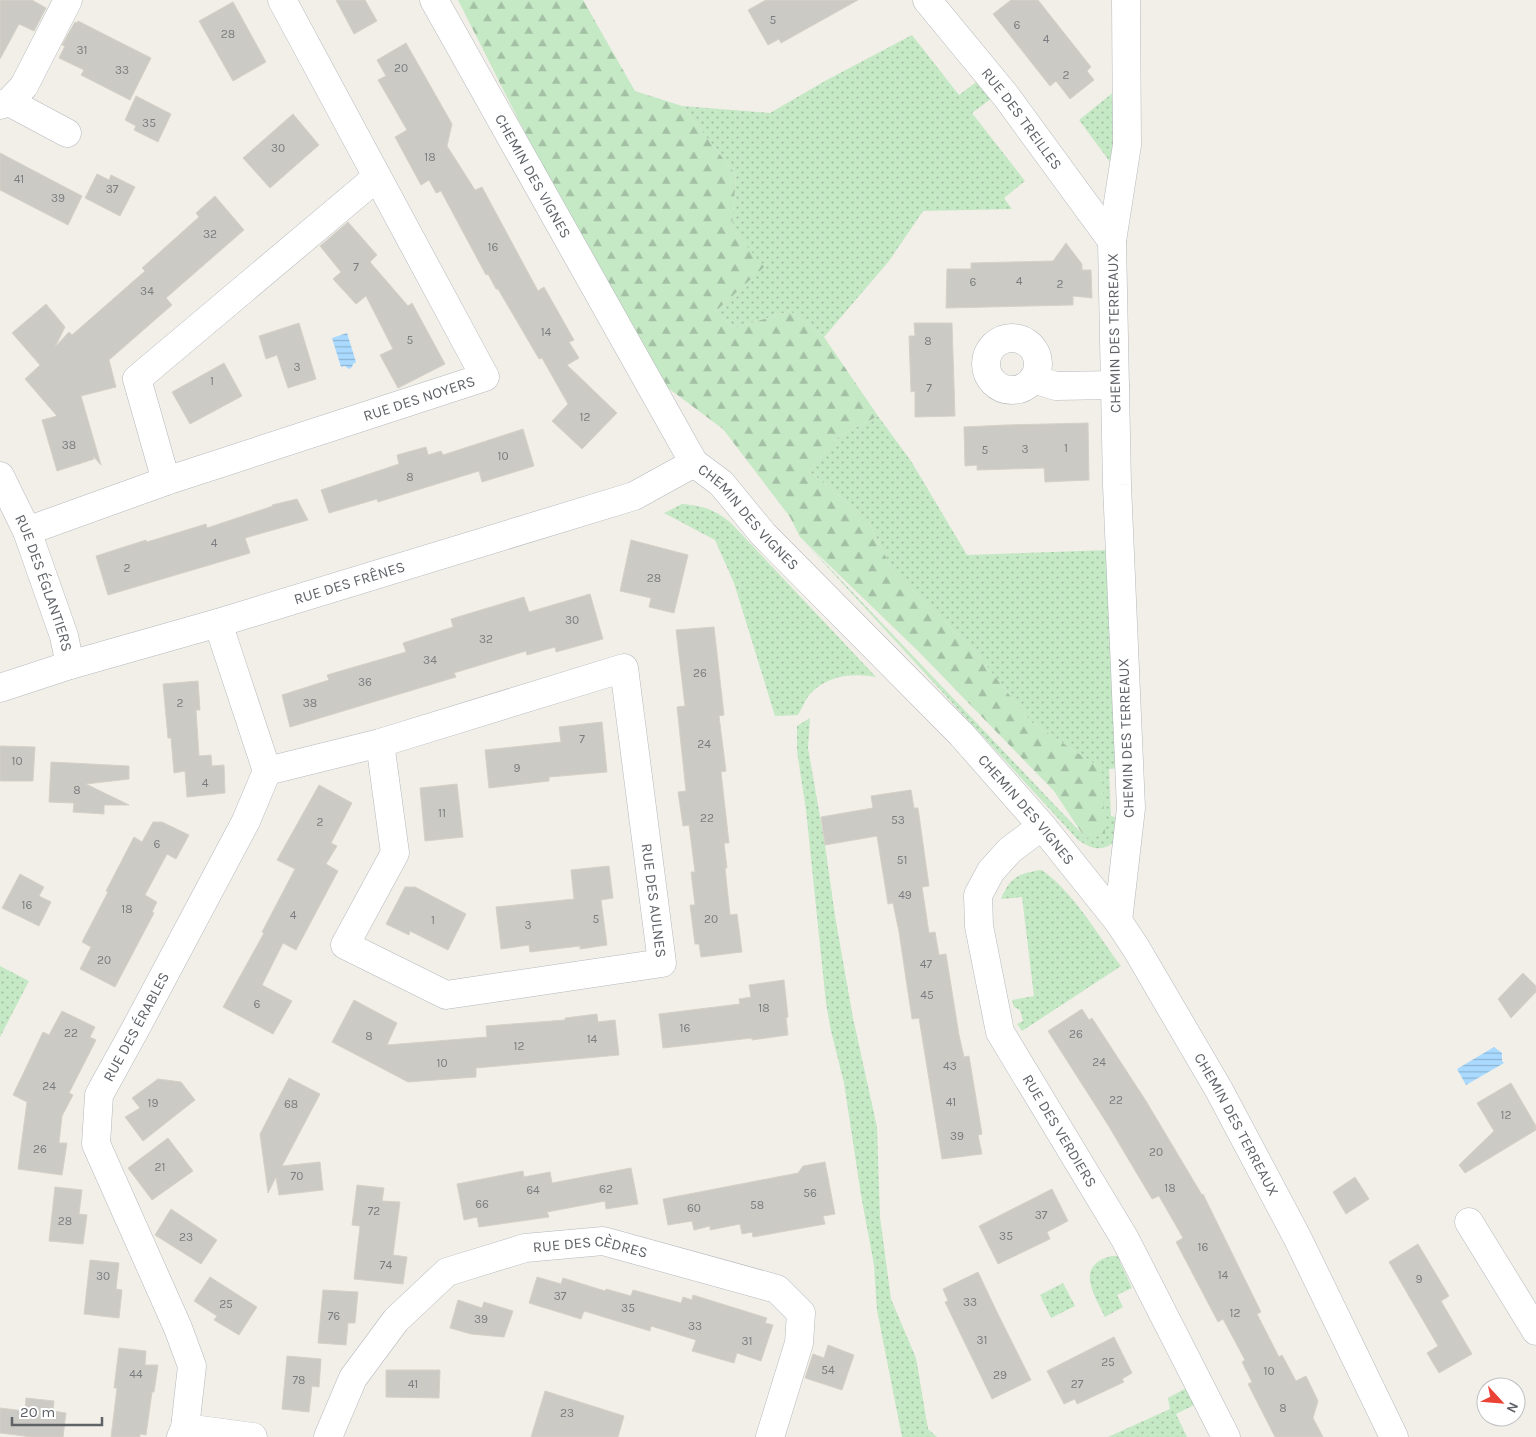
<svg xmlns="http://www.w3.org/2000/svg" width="1536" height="1437" viewBox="0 0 1536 1437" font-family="Karla,sans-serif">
  <defs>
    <pattern id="grass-dots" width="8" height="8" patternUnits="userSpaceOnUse" patternTransform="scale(1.25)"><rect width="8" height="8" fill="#c5e8c5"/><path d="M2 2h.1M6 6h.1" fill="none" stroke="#a3c0a4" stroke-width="1.8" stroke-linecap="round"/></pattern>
    <pattern id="forest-firs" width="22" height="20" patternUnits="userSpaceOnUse" patternTransform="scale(1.25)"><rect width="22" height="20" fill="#c5e8c5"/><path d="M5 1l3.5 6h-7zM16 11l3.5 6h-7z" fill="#a3c0a4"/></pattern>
    <pattern id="water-rules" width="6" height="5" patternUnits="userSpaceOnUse" patternTransform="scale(1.25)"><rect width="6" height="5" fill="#aadaff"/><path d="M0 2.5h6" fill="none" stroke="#8eb4d2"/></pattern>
  </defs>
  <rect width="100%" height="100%" fill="#f1efe8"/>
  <path fill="url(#grass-dots)" d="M912 35 959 95 979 80 992 98 972 113 1025 181 1004 198 1012 209 923 211 889 261 824 337 790 311 735 328 715 312 763 267 732 228 736 175 682 106 770 113 825 81Z
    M1120 87 1113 166 1079 120Z
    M878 416 911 461 967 555 1111 550 1119 768 1109 769 1111 816 1120 818 1115 842C1100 852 1092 849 1078 840L800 537 1086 838 1102 769 1031 722 972 648 893 572 868 520 809 471 839 436Z
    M682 504C704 506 713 509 730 522L876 677C851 673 828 675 810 694 805 700 802 708 798 715L775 716 734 583 715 540 664 513Z
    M810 718 808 748 825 845 835 916 853 1018 877 1127 880 1217 891 1299 916 1358 928 1429 937 1437H902L877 1310 874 1265 861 1195 844 1083 831 1031 826 1003 806 810 797 751V726Z
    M1042 870C1075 894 1097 934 1121 966L1022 1031 1017 1024 1023 1021 1020 1010 1014 1007 1012 1000 1034 996 1022 897 1001 899C1010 877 1019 873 1042 870Z
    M0 966 29 981 0 1037Z
    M1112 1256H1119L1124 1259 1120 1262 1132 1288 1117 1295 1123 1307 1105 1317C1094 1294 1074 1265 1112 1256Z
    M1063 1283 1075 1306 1051 1318 1040 1295Z
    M1190 1386 1198 1403 1176 1414 1187 1437H1108L1170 1409 1168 1398Z"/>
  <path fill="url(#forest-firs)" d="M458 0H583L635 91 682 106 736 175 732 228 764 267 715 312 735 328 790 311 824 337 878 416 839 436 809 471 868 520 893 572 972 648 1031 722 1102 769 1105 835 1085 838 1054 791 918 651 800 537 790 517 723 429 668 388 552 186Z"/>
  <path fill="url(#water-rules)" d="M347 333 356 362 353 364 352 367 349 369 345 366 341 367 332 338Z
    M1494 1047 1502 1053V1061L1504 1063 1466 1085 1457 1069Z"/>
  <path fill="#cccac5" stroke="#d6d1c6" d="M0 0H32L46 8 34 31 19 24 0 59Z
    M336 0H365L377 21 354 34Z
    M766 0H858L781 43 779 39 768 45 748 10Z
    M1011 0H1038L1091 67 1087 71 1094 80 1070 99 1056 81 1050 86 993 14Z
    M233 2 266 62 233 81 199 21Z
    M78 21 151 58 130 100 81 75 84 70 59 58 65 46 62 45 75 22 77 23Z
    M406 43 452 124 447 146 475 190 482 187 538 291 544 287 574 340 569 342 579 358 567 365 617 413 582 449 552 421 568 404 542 358 539 359 498 289H496L488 274 486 275 441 191 436 193 429 180 421 185 395 137 407 130 378 80 386 76 377 60Z
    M136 96 171 114 158 142 134 130 136 126 125 120Z
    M293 114 319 145 270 188 243 158Z
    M0 153 82 196 68 225 0 190Z
    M97 174 109 180 111 175 135 187 120 216 85 198Z
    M215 196 244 230 166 298 172 305 109 360 116 387 81 396 101 465 93 456 94 459 57 471 42 420 57 416 25 379 40 365 12 333 46 304 65 327 55 347 69 332 72 335 145 271 142 268 199 217 196 213Z
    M348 222 377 255 370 262 408 306 412 303 445 364 398 388 380 355 393 349 366 296 356 304 333 279 341 272 320 246Z
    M1066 243 1082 264V270H1091L1092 298 1073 296V305L946 308 947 269H971V263L1053 261Z
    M299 323 316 379 288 388 277 355 266 359 259 336Z
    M914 323H952L955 416 915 417V391L911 392 909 336H915Z
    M224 363 242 396 190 424 172 392Z
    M1088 423 1089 480 1045 482 1044 468 977 470V465L965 466 964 427 1005 425Z
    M523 429 534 466 482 482 479 471 378 502 377 499 329 513 321 490 399 464 397 455 426 447 428 455 441 451 443 455Z
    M297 499 308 520 245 538 250 553 108 595 96 556 146 540 147 542 206 524 207 528 273 506 272 505Z
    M631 540 688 555 674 613 649 607 651 598 620 591Z
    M590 594 603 639 556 652 555 647 527 655 526 651 454 673 456 677 290 727 282 695 329 680 327 675 406 652 403 643 453 627 451 619 524 597 529 612Z
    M714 627 724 715 719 716 726 771 721 772 729 843H724L727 868H725L730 915 737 914 742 952 701 957 699 944H695L690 905H695L691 872H695L689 825 683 826 678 792 686 791 677 707 685 706 676 630Z
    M198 681 200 710H196L199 756 211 755 212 766 224 765 225 793 187 797 185 771 174 773 171 738H168L163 684Z
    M602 722 607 772 549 777V781L489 788 485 750 561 742 559 727Z
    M0 746 35 747 33 781H0Z
    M51 762 129 766V779L86 784 129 805H104V814L73 812 74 803 49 802Z
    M457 784 463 837 425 841 420 788Z
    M319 785 352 803 331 843 337 846 326 864 338 871 296 950 283 943 262 985 292 1001 273 1034 223 1007 264 933 262 932 295 869 277 860Z
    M911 790 914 808H918L929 886 922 887 929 933 935 932 939 955 946 954 959 1035 964 1057 969 1056 982 1134 978 1135 982 1154 942 1159 919 1018 912 1019 899 932 893 903 888 904 877 836 825 845 821 817 873 808 871 796Z
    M153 822H162L189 835 176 859 167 854 145 895 157 902 152 912 154 913 115 987 80 969 91 947 82 942 108 892 106 891 134 837 142 842Z
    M609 866 613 898 601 900 607 945 580 949V946L530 952 529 945 501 949 496 907 574 899 571 870Z
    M20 874 44 887 39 896 51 902 39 926 2 908Z
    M405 887H415L466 914 448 950 410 931 409 935 386 924Z
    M1523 973 1536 986V992L1511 1018 1498 999Z
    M784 980 788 1017 786 1018 788 1035 752 1040V1038L663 1048 659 1014 740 1004 739 999 751 997 749 985Z
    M354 1000 397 1023 387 1045 487 1037 486 1026 565 1020V1018L597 1014 598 1022 615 1020 619 1055 476 1068V1077L408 1082 332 1042Z
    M1082 1009 1089 1020 1092 1018 1146 1101 1202 1195 1203 1194 1261 1312 1257 1314 1279 1357 1282 1355 1296 1381 1306 1376 1318 1401 1313 1418 1323 1437H1275L1248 1384 1252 1382 1242 1362 1245 1360 1223 1319 1218 1322 1176 1242 1183 1238 1159 1196 1152 1199 1108 1125 1048 1031Z
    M62 1011 95 1027 90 1037 96 1040 69 1093 73 1095 62 1116 59 1143H67L62 1175 18 1169 27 1102 13 1095 43 1032 49 1035Z
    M289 1078 320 1094 282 1166 320 1162 323 1190 279 1195 276 1177 268 1193 260 1134Z
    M158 1079 181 1082 195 1100 143 1141 125 1117 140 1108 132 1098Z
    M1511 1083 1536 1126V1130L1465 1173 1459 1165 1494 1131 1477 1103Z
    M168 1138 193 1171 152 1200 128 1168Z
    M825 1162 835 1214 823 1216 825 1224 753 1237 752 1232 742 1234 740 1224 710 1230V1226L694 1230 692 1221 668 1225 663 1199 798 1173 803 1166Z
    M631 1168 638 1204 606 1209 605 1201 547 1212 549 1217 479 1227 477 1217 464 1220 457 1184 523 1171 524 1177 550 1172 552 1183Z
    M1355 1177 1369 1199 1346 1214 1333 1192Z
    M357 1185 384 1188 382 1201 400 1202 393 1255 407 1257 403 1284 354 1279 360 1226 352 1225Z
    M55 1187 82 1190 79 1214 87 1215 83 1244 49 1241Z
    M1052 1189 1068 1221 1047 1232 1050 1239 998 1264 979 1226Z
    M171 1209 217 1240 201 1264 155 1235Z
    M1418 1244 1449 1296 1441 1301 1472 1354 1439 1373 1427 1353 1438 1346 1389 1262Z
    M90 1260 119 1263 116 1289 122 1290 119 1318 84 1314Z
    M978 1272 996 1310 1031 1380 992 1399 945 1302 948 1301 943 1289Z
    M210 1277 257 1307 239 1335 214 1320 217 1316 194 1301Z
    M537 1277 561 1284 563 1278 605 1291 606 1289 631 1296 633 1290 681 1303 683 1297 692 1300 693 1295 767 1318 765 1323 773 1325 761 1361 737 1353 734 1363 692 1351 696 1340 651 1326 650 1331 584 1311 581 1319 529 1303Z
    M323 1290 358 1292 355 1323H348L346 1345 318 1343Z
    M458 1300 482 1308 484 1302 513 1311 504 1337 471 1334 450 1328Z
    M1114 1337 1132 1373 1122 1379 1124 1382 1077 1404 1075 1399 1064 1404 1047 1371Z
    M828 1345 854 1355 842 1390 805 1378 813 1354 824 1358Z
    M119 1348 146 1351 145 1365H158L154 1392H152L146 1435 140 1434V1437H111L117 1388H114Z
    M287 1356 321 1359 319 1387 312 1386 309 1412 282 1409Z
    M386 1370H440L439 1398 386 1397Z
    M545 1391 624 1416 618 1437H531Z
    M26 1398 54 1401 53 1411 66 1413 63 1437H32L0 1433V1408L25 1411Z"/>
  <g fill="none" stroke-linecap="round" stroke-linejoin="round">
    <defs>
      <g id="street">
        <path id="s1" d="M434 0 694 463 721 483 763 534 961 734 1042 826 1118 921 1136 948 1219 1090 1297 1237 1394 1437"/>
        <path id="s2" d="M927 0 1006 96 1112 241"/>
        <path d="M9 102 67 133"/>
        <path d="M0 105 9 102 24 86 68 0"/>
        <circle cx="1012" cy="364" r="26"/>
        <path d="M1033 379 1056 386 1115 385"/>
        <path id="s3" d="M0 476 27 531 64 636 70 665"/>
        <path d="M166 481 137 379 377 177"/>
        <path id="s4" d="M27 531 166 481 485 377 282 0"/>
        <path id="s5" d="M0 688 70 665 218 623 634 496 694 463"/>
        <path id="s6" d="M267 771 380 743 624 668 662 963 446 995 345 945 395 853 380 743"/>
        <path id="s7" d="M1042 826 1010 850 991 871 978 895 979 926 1000 1032 1125 1239 1226 1437"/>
        <path d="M1118 921 1131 808 1117 485 1112 241 1127 145 1126 0"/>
        <path d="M1469 1222 1536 1331"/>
        <path d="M185 1428 253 1437"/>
        <path id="s8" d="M181 1437 185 1428 192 1366 178 1328 96 1144 99 1095 137 1026 246 821 267 771 218 623"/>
        <path id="s9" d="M328 1437 353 1378 396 1320 447 1272 525 1248 603 1241 777 1289 801 1313 799 1343 770 1437"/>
      </g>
    </defs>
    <use href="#street" stroke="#b5b8bc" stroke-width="29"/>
    <use href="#street" stroke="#fff" stroke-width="28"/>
  </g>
  <g text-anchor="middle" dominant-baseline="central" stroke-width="5" stroke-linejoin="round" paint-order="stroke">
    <g font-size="12" fill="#7a7d7f">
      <text x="773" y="20">5</text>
      <text x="1017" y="25">6</text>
      <text x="228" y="34">28</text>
      <text x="1046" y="39">4</text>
      <text x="82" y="50">31</text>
      <text x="401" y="68">20</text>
      <text x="122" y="70">33</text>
      <text x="1066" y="75">2</text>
      <text x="149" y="123">35</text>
      <text x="278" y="148">30</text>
      <text x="430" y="157">18</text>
      <text x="19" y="179">41</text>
      <text x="112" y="189">37</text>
      <text x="58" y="198">39</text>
      <text x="210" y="234">32</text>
      <text x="493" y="247">16</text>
      <text x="356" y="267">7</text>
      <text x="1019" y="281">4</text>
      <text x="973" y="282">6</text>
      <text x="1060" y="284">2</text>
      <text x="147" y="291">34</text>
      <text x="546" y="332">14</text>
      <text x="410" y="340">5</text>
      <text x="928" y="341">8</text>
      <text x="297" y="367">3</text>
      <text x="212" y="381">1</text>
      <text x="929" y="388">7</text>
      <text x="585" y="417">12</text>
      <text x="69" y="445">38</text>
      <text x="1066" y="448">1</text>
      <text x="1025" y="449">3</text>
      <text x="985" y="450">5</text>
      <text x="503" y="456">10</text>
      <text x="410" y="477">8</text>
      <text x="214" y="543">4</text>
      <text x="127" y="568">2</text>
      <text x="654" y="578">28</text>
      <text x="572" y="620">30</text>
      <text x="486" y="639">32</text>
      <text x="430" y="660">34</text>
      <text x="700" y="673">26</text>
      <text x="365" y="682">36</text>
      <text x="180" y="703">2</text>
      <text x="310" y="703">38</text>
      <text x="582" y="739">7</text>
      <text x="704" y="744">24</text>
      <text x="17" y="761">10</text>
      <text x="517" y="768">9</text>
      <text x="205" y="783">4</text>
      <text x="77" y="790">8</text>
      <text x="442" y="813">11</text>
      <text x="707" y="818">22</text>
      <text x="898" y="820">53</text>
      <text x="320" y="822">2</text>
      <text x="157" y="844">6</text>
      <text x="902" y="860">51</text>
      <text x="905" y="895">49</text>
      <text x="27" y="905">16</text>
      <text x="127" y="909">18</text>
      <text x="293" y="915">4</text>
      <text x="596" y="919">5</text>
      <text x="711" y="919">20</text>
      <text x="433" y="920">1</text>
      <text x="528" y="925">3</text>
      <text x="104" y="960">20</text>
      <text x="926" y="964">47</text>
      <text x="927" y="995">45</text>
      <text x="257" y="1004">6</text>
      <text x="764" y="1008">18</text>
      <text x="685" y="1028">16</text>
      <text x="71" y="1033">22</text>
      <text x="1076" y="1034">26</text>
      <text x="369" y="1036">8</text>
      <text x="592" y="1039">14</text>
      <text x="519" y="1046">12</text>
      <text x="1099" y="1062">24</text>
      <text x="442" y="1063">10</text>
      <text x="950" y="1066">43</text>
      <text x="49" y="1086">24</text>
      <text x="1116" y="1100">22</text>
      <text x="951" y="1102">41</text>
      <text x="153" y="1103">19</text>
      <text x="291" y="1104">68</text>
      <text x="1506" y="1115">12</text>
      <text x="957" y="1136">39</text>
      <text x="40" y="1149">26</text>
      <text x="1156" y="1152">20</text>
      <text x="160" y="1167">21</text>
      <text x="297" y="1176">70</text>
      <text x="1170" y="1188">18</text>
      <text x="606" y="1189">62</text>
      <text x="533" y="1190">64</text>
      <text x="810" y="1193">56</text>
      <text x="482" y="1204">66</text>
      <text x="757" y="1205">58</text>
      <text x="694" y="1208">60</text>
      <text x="374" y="1211">72</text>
      <text x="1041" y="1215">37</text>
      <text x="65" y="1221">28</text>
      <text x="1006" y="1236">35</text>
      <text x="186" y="1237">23</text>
      <text x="1203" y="1247">16</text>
      <text x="386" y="1265">74</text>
      <text x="1223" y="1275">14</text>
      <text x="103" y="1276">30</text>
      <text x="1419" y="1279">9</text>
      <text x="560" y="1296">37</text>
      <text x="970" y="1302">33</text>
      <text x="226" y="1304">25</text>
      <text x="628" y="1308">35</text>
      <text x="1235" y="1313">12</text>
      <text x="334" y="1316">76</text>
      <text x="481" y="1319">39</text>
      <text x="695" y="1326">33</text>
      <text x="982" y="1340">31</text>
      <text x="747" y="1341">31</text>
      <text x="1108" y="1362">25</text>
      <text x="828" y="1370">54</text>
      <text x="1269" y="1371">10</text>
      <text x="136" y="1374">44</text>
      <text x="1000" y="1375">29</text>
      <text x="299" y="1380">78</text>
      <text x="413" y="1384">41</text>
      <text x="1077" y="1384">27</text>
      <text x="1283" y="1408">8</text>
      <text x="567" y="1413">23</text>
    </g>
    <g font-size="15" fill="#5f6368" stroke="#fff">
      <text stroke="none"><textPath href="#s2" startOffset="152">RUE DES TREILLES</textPath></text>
      <text stroke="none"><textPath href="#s1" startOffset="202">CHEMIN DES VIGNES</textPath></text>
      <text transform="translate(1114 333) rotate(-91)">CHEMIN DES TERREAUX</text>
      <text stroke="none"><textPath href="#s4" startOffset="414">RUE DES NOYERS</textPath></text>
      <text stroke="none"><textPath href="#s1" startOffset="608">CHEMIN DES VIGNES</textPath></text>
      <text stroke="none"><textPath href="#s5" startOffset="365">RUE DES FRÊNES</textPath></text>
      <text stroke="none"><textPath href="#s3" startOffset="116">RUE DES ÉGLANTIERS</textPath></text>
      <text transform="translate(1126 738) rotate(-92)">CHEMIN DES TERREAUX</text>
      <text stroke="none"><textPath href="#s1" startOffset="1012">CHEMIN DES VIGNES</textPath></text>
      <text stroke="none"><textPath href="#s6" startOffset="606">RUE DES AULNES</textPath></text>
      <text stroke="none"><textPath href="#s8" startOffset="441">RUE DES ÉRABLES</textPath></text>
      <text stroke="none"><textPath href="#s1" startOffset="1392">CHEMIN DES TERREAUX</textPath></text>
      <text stroke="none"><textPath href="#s7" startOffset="350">RUE DES VERDIERS</textPath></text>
      <text stroke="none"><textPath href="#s9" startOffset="354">RUE DES CÈDRES</textPath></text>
    </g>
  </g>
  <g transform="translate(1501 1402) rotate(116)"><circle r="24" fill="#ffffff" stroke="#bfc1c3"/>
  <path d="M0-4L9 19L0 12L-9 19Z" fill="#ea4335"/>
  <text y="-8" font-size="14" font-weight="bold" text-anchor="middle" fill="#5f6368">N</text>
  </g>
  <path d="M12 1417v8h90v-8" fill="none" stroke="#5f6368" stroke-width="2.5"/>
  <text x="20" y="1417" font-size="15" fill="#5f6368" stroke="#ffffff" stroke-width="4" paint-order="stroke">20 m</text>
</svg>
